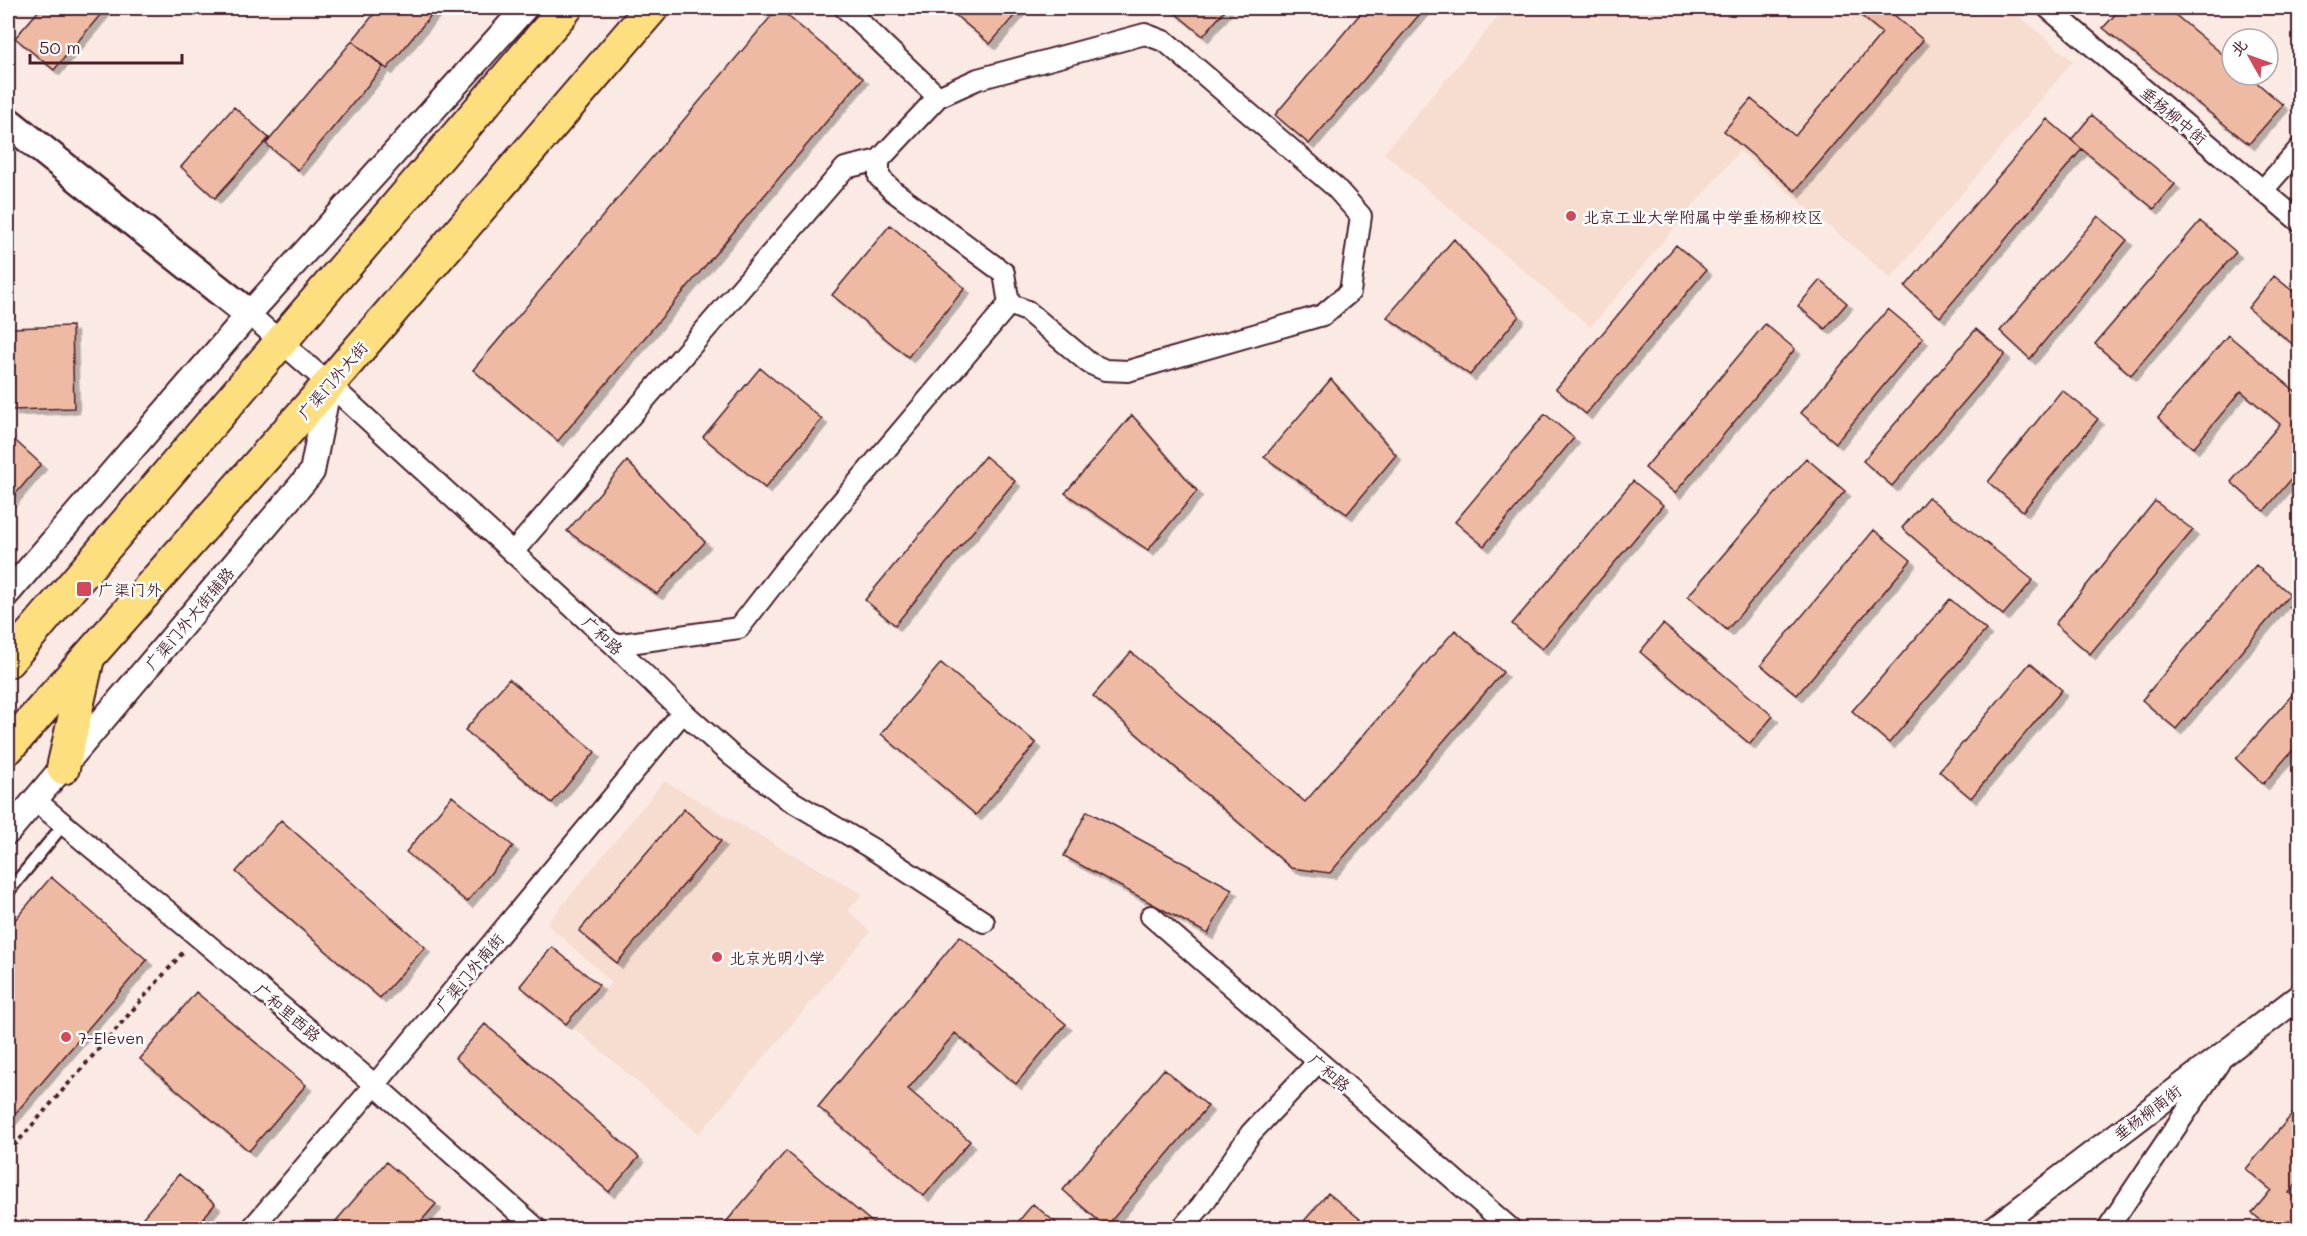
<svg xmlns="http://www.w3.org/2000/svg" width="2307" height="1236" viewBox="0 0 2307 1236" font-family="Mali,'LXGW WenKai TC',sans-serif">
  <defs>
    <filter id="shadow"><feDropShadow dx="5.5" dy="5.5" stdDeviation="0" flood-color="#0004"/></filter>
  </defs>
  <rect width="100%" height="100%" fill="#faeae3"/>
  <filter id="ink" filterUnits="userSpaceOnUse"><feTurbulence type="fractalNoise" baseFrequency=".0167" numOctaves="2"/><feDisplacementMap in="SourceGraphic" scale="12" xChannelSelector="R" yChannelSelector="G"/><feConvolveMatrix kernelMatrix="1 2 1 2 8 2 1 2 1" color-interpolation-filters="sRGB"/></filter>
  <g filter="url(#ink)">
    <path fill="#f7dcd0" d="M1506 8H2009L2073 61 1891 278 1739 151 1591 327 1384 153Z
      M664 781 862 894 848 910 870 932 699 1134 573 1027 612 982 547 924Z"/>
    <path fill="#efbaa3" stroke="#4a1f2b" stroke-width="1.5" filter="url(#shadow)" d="M41 8H106L54 70 15 38Z
      M379 8H437L387 69 352 41Z
      M778 8 863 78 558 441 473 370Z
      M959 8H1021L990 44 954 14Z
      M1169 8H1227L1203 36Z
      M1365 8H1425L1309 144 1275 115Z
      M1852 8H1886L1923 40 1795 191 1724 131 1751 99 1795 136 1882 33Z
      M2121 8H2167L2232 62V75H2248L2283 105 2249 144 2103 28Z
      M352 41 383 67 298 170 266 144Z
      M234 107 269 138 215 198 181 167Z
      M2092 115 2175 184 2154 209 2071 140Z
      M2047 119 2082 149 1940 317 1905 287Z
      M2098 216 2127 240 2030 359 2000 331Z
      M2200 221 2236 252 2131 375 2095 344Z
      M890 225 965 288 908 357 832 295Z
      M1454 239 1519 316 1470 375 1387 317Z
      M1676 245 1706 270 1586 414 1556 389Z
      M2274 276 2300 297V350L2248 308Z
      M1820 280 1847 303 1825 329 1798 306Z
      M1888 309 1923 338 1836 443 1801 413Z
      M1765 324 1795 349 1675 493 1645 468Z
      M72 326 74 408 12 410 10 328Z
      M1976 329 2005 354 1892 486 1863 461Z
      M2228 335 2300 395V469L2264 511 2231 482 2280 424 2241 391 2193 448 2158 418Z
      M760 368 822 419 765 488 703 437Z
      M1331 379 1396 455 1347 514 1264 457Z
      M2062 390 2098 419 2023 511 1988 482Z
      M1545 414 1574 438 1484 546 1455 522Z
      M1132 415 1197 491 1148 550 1065 493Z
      M8 434 41 464 8 503Z
      M985 456 1015 481 895 625 865 600Z
      M1806 458 1845 491 1727 630 1688 596Z
      M627 461 705 542 657 594 567 531Z
      M1633 481 1663 505 1542 649 1512 624Z
      M1928 497 2033 580 2003 615 1902 528Z
      M2155 501 2193 530 2090 654 2055 624Z
      M1874 530 1911 560 1797 695 1761 665Z
      M2256 565 2290 594 2176 729 2142 700Z
      M2300 594V616L2289 607Z
      M1950 599 1986 630 1889 743 1852 711Z
      M1663 624 1773 716 1750 744 1640 652Z
      M1455 630 1503 672 1330 873 1291 868 1093 696 1131 652 1305 802Z
      M941 663 1036 743 976 815 881 734Z
      M2030 663 2062 690 1971 798 1939 771Z
      M509 679 595 752 552 803 465 730Z
      M2300 686V742L2263 784 2236 759Z
      M452 796 513 846 467 902 406 852Z
      M684 809 721 841 617 963 579 931Z
      M1087 811 1232 889 1208 934 1064 856Z
      M281 820 425 947 380 998 236 872Z
      M51 877 147 960 8 1122V928Z
      M960 936 1066 1024 1016 1084 955 1033 908 1089 970 1141 924 1196 818 1107Z
      M552 947 599 985 566 1024 520 986Z
      M196 992 306 1085 249 1151 140 1059Z
      M485 1024 639 1157 609 1192 455 1058Z
      M1164 1069 1208 1106 1106 1227 1063 1190Z
      M2300 1105V1180L2289 1193 2300 1202V1228H2270L2252 1213 2271 1190 2246 1169Z
      M786 1151 879 1228H721Z
      M386 1162 436 1204 415 1228H330Z
      M179 1174 215 1204 195 1228H134Z
      M1328 1193 1371 1228H1298Z
      M1033 1204 1062 1228H1013Z"/>
    <g fill="none" stroke-linecap="round" stroke-linejoin="round">
      <defs>
        <path id="service" d="M8 892 64 824"/>
        <path id="minor" d="M845 8 938 97
          M2048 8 2300 222
          M2263 190 2300 148
          M249 314 329 384 614 645 683 712 732 756 788 799 871 848 984 922
          M513 552 845 168 879 160
          M614 645 739 628 788 565 1009 304 1004 273 893 191 879 177V160L938 97 978 79 1145 34 1166 42 1335 187 1361 216 1350 292 1323 315 1128 371 1105 370 1089 363 1027 311 1009 304
          M35 800 375 1085 536 1228
          M1151 916 1510 1228
          M252 1228 375 1085 683 712
          M1182 1228 1202 1205 1251 1133 1318 1062
          M2108 1228 2219 1063"/>
        <path id="tertiary" d="M8 593 249 314 525 8
          M8 832 312 472 329 384
          M1995 1228 2300 996"/>
        <path id="secondary" d="M8 122 249 314"/>
        <path id="primary" d="M8 661 566 8
          M8 748 329 384 652 8
          M63 768 88 658"/>
      </defs>
      <use href="#service" stroke="#4a1f2b" stroke-width="15"/>
      <use href="#minor" stroke="#4a1f2b" stroke-width="24"/>
      <use href="#tertiary" stroke="#4a1f2b" stroke-width="28"/>
      <use href="#secondary" stroke="#4a1f2b" stroke-width="33"/>
      <use href="#primary" stroke="#4a1f2b" stroke-width="36"/>
      <path stroke="#4a1f2b" stroke-width="4" stroke-dasharray="4.5 4.5" stroke-linecap="butt" d="M8 1153 185 950"/>
      <use href="#service" stroke="#fff" stroke-width="10"/>
      <use href="#minor" stroke="#fff" stroke-width="20"/>
      <use href="#tertiary" stroke="#fff" stroke-width="24"/>
      <use href="#secondary" stroke="#fff" stroke-width="28"/>
      <use href="#primary" stroke="#fedf80" stroke-width="32"/>
    </g>
  </g>
  <g fill="#d1495b" stroke="#fff" stroke-width="2">
    <circle cx="1571" cy="216" r="6"/>
    <rect x="76" y="581" width="16" height="16" rx="3"/>
    <circle cx="717" cy="957" r="6"/>
    <circle cx="66" cy="1037" r="6"/>
  </g>
  <g text-anchor="middle" dominant-baseline="central" stroke-width="5" stroke-linejoin="round" paint-order="stroke">
    <g font-size="16" fill="#4a1f2b" stroke="#fff">
      <text transform="translate(2174 115) rotate(40)">垂杨柳中街</text>
      <text transform="translate(332 380) rotate(-49)">广渠门外大街</text>
      <text transform="translate(189 618) rotate(-50)">广渠门外大街辅路</text>
      <text transform="translate(603 635) rotate(43)">广和路</text>
      <text transform="translate(469 972) rotate(-50)">广渠门外南街</text>
      <text transform="translate(288 1012) rotate(40)">广和里西路</text>
      <text transform="translate(1330 1072) rotate(41)">广和路</text>
      <text transform="translate(2147 1112) rotate(-37)">垂杨柳南街</text>
    </g>
    <g font-size="16" fill="#4a1f2b" stroke="#fff" text-anchor="start">
      <text x="1583" y="216">北京工业大学附属中学垂杨柳校区</text>
      <text x="98" y="589">广渠门外</text>
      <text x="729" y="957">北京光明小学</text>
      <text x="78" y="1037">7-Eleven</text>
    </g>
  </g>
  <rect width="2307" height="1236" fill="none" stroke="#fff" stroke-width="30"/>
  <rect x="15" y="15" width="2277" height="1206" fill="none" stroke="#4a1f2b" stroke-width="2" filter="url(#ink)"/>
  <g transform="translate(2250 57) rotate(310)"><circle r="28" fill="#ffffff" stroke="#b7a5aa" stroke-width="1.5"/>
  <path d="M0-4.5L10 22L0 15L-10 22Z" fill="#d1495b"/>
  <text y="-9" font-size="16" font-weight="bold" text-anchor="middle" fill="#4a1f2b">北</text>
  </g>
  <path d="M30 54v9h152v-9" fill="none" stroke="#4a1f2b" stroke-width="3"/>
  <text x="39" y="54" font-size="18" fill="#4a1f2b" stroke="#ffffff" stroke-width="4.5" paint-order="stroke">50 m</text>
</svg>
